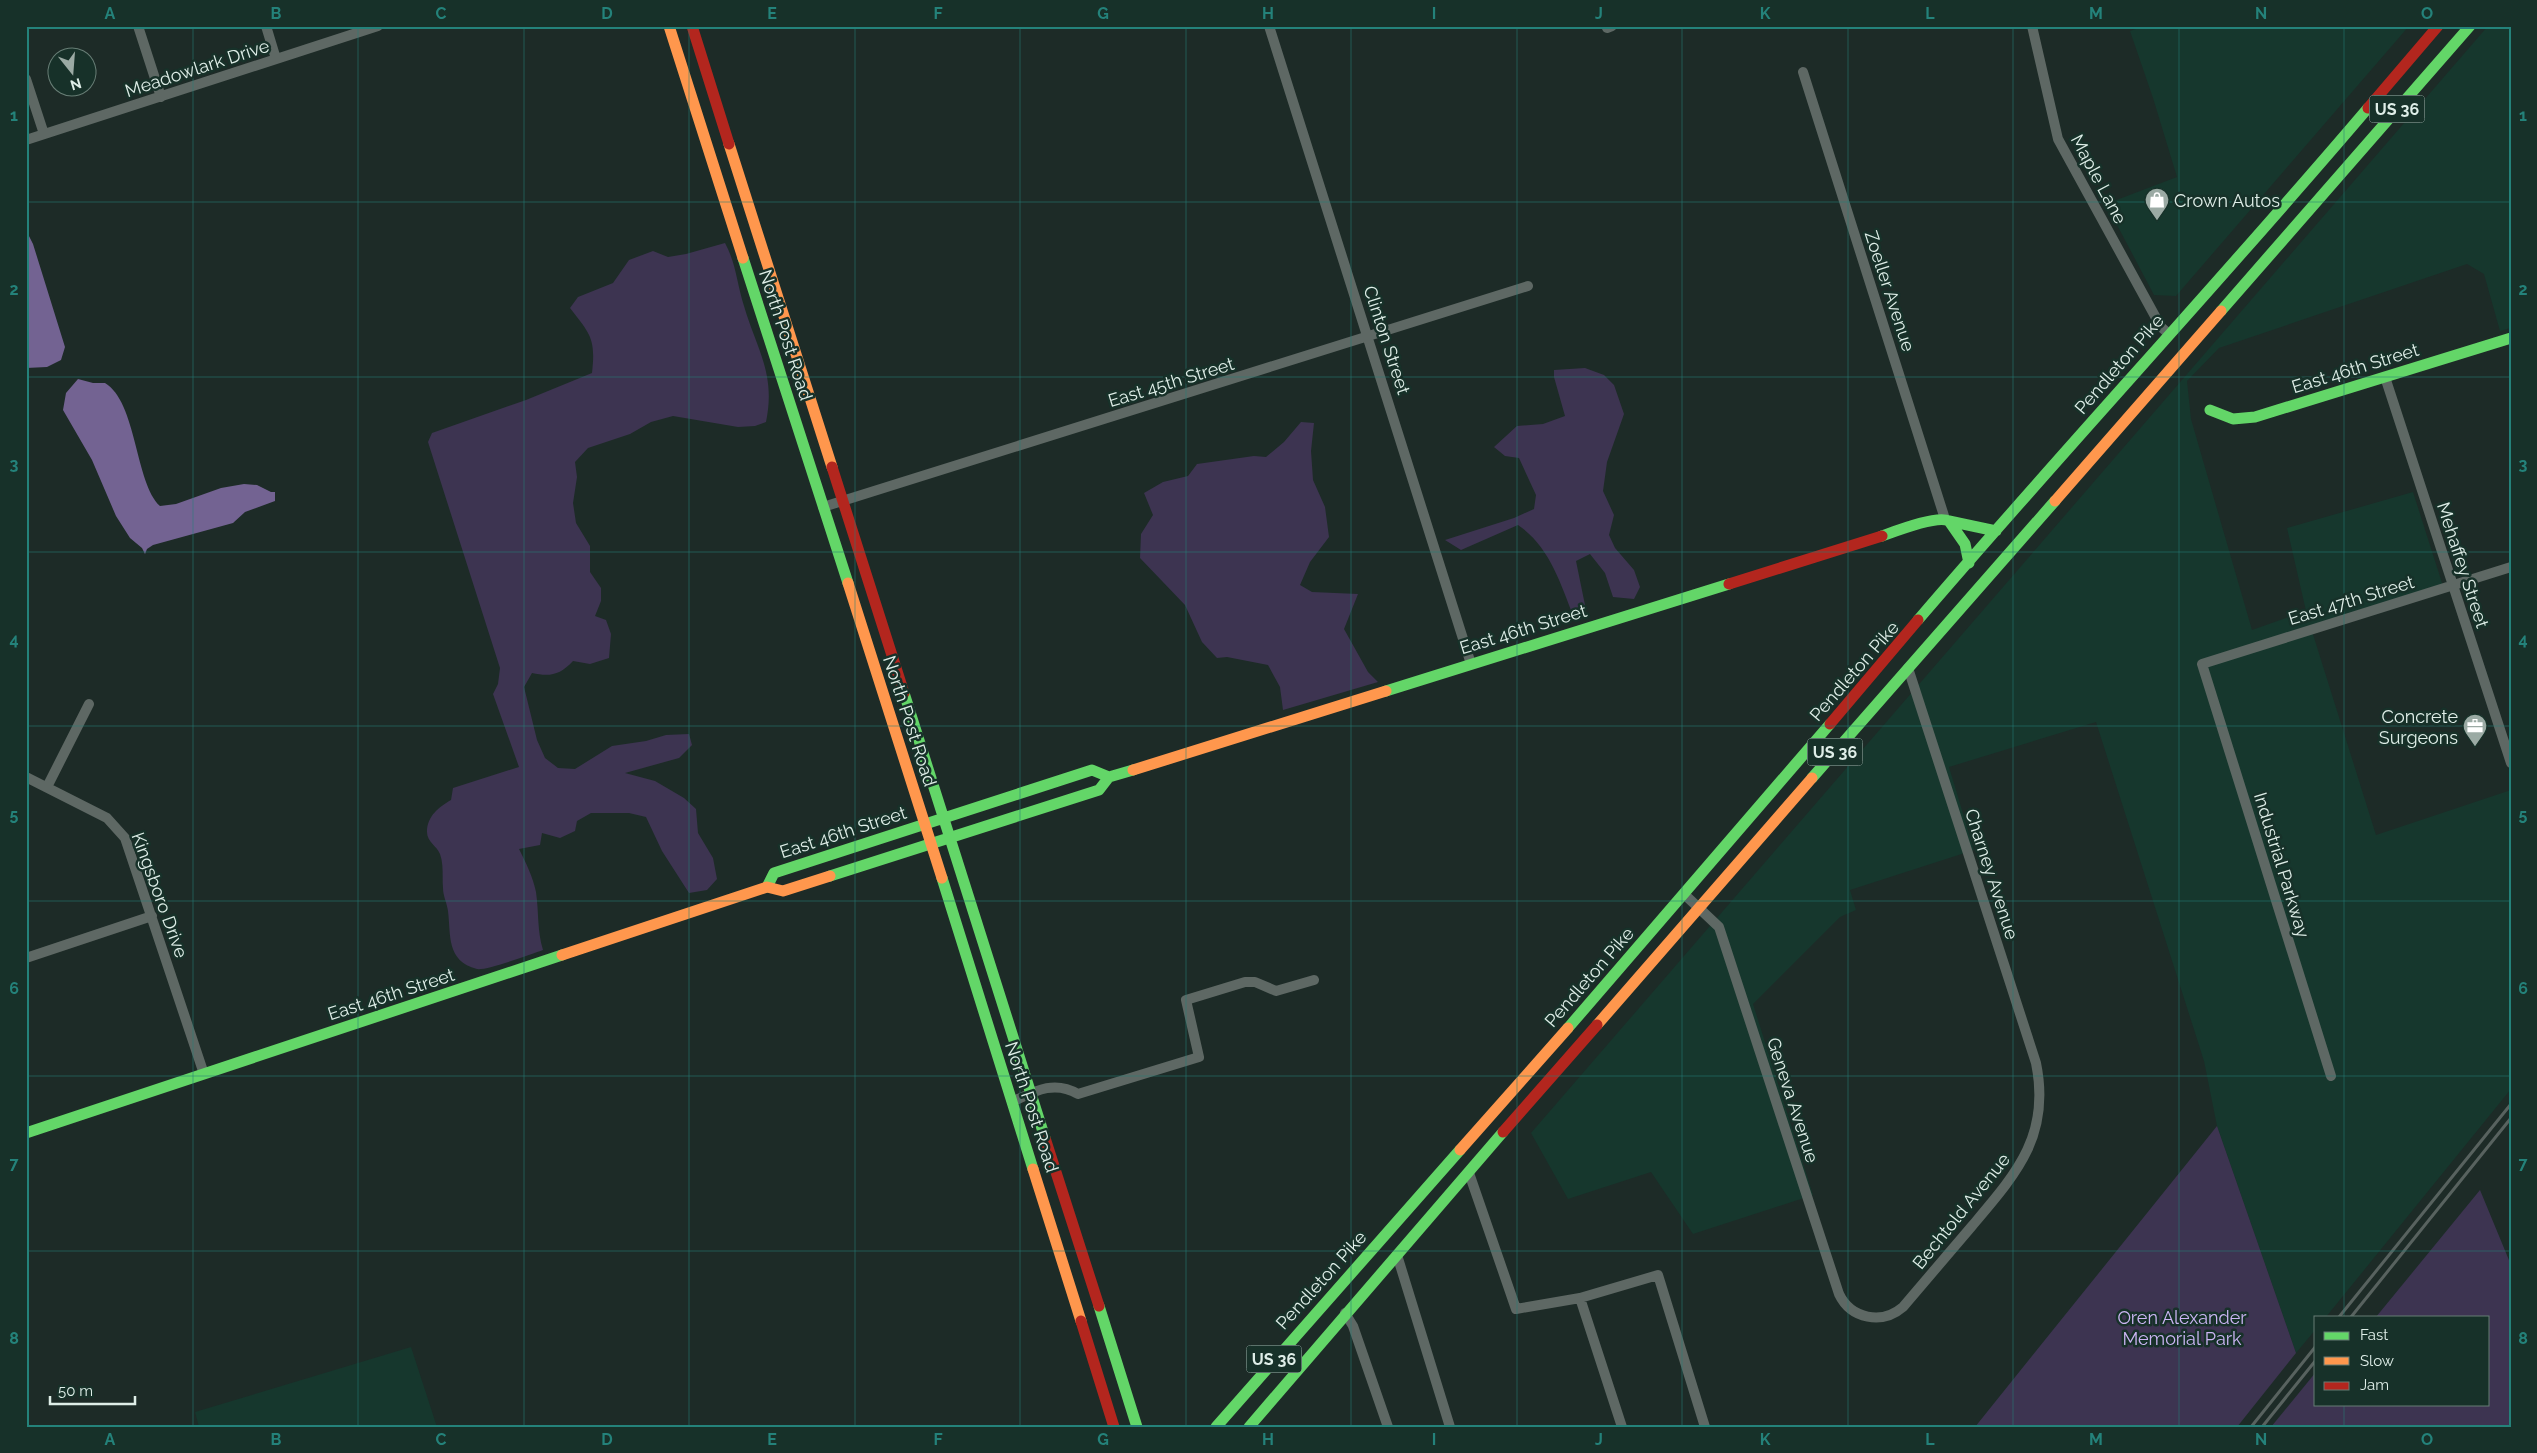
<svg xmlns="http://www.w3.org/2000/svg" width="2537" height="1453" viewBox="0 0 2537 1453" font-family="Raleway,sans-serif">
  <rect width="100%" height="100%" fill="#1d2b27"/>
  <path fill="#16372d" d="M2144 26H2409L2176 296 2154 295 2106 204 2177 177 2153 98 2130 31Z
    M2488 26H2511V328L2500 331 2484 274 2467 264 2219 348 2187 381 2191 419 2252 630 2306 611 2287 528 2413 492 2443 586 2311 628 2376 835 2511 790V1089L2326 1317H2316V1329L2296 1353 2217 1126 2204 1061 2096 722 1949 767 1974 850 1850 890 1856 910 1840 917 1753 1004 1813 1195 1693 1234 1651 1172 1568 1199 1531 1133Z
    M411 1347 437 1427H199L195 1412Z"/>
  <path fill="#3d3451" d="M725 243C736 263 737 284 744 306 757 350 776 374 766 422L755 426 738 427 673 416 651 422 630 434 588 448 575 462 577 477 573 503 576 523 590 546V572L601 588V601L595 616 606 620 611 634 609 658 590 664 573 661C560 675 550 677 532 673L524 687 537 740 545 758 558 768 575 769 612 746 646 741 666 735 689 734 692 745 679 758 625 773 655 781 684 798 696 809 698 833 713 858 717 879 707 890 689 893 662 851 646 817 629 813H591L577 821 575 831 560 838 542 833 540 845 519 849C526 863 533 877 536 892 539 913 537 930 543 950 532 954 485 971 477 969 446 961 451 935 448 911 447 903 443 896 443 888 442 877 444 865 440 854 437 846 427 842 427 832 427 816 439 807 451 800L453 788 519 767 493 694 498 684 500 668 428 442 432 433 526 400 592 373C596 338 590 334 570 308L578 297 613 283 629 260 653 251 668 257 686 254Z
    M1585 368 1604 375 1614 385 1624 414 1607 462 1603 491 1614 515 1609 535 1615 548 1634 570 1640 587 1634 599 1613 597 1605 573 1590 554 1576 561 1586 610 1573 615C1560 582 1549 546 1518 525L1461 550 1445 540 1514 518 1534 509 1536 495 1519 458 1505 456 1494 447 1517 426 1543 424 1565 416 1554 377V370Z
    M1301 422 1314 423 1311 451 1313 480 1325 507 1329 537 1310 562 1300 585 1312 592 1358 594 1344 629 1368 672 1378 682 1283 710 1280 687 1268 665 1227 657 1217 658 1202 642 1185 605 1140 558 1141 534 1153 515 1144 493 1163 482 1188 476 1197 464 1254 456 1266 457 1284 442Z
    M2217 1126 2296 1353 2237 1427H1975Z
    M2480 1190 2511 1265V1427H2271L2316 1372V1404H2488V1317H2376Z"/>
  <path fill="#736392" d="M26 230 33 244 65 347 61 360 47 367 26 368Z
    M78 379 93 383H105C137 402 135 483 160 506L176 504 221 488 244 484 257 485 271 492H275V501L245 512 233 523 153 545 147 549 145 554 142 548 130 538 116 516 92 460 63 410 66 393Z"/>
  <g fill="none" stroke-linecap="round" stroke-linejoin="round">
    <path stroke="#5e6864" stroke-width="10" d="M138 26 161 97
      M266 26 276 59
      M1269 26 1471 664
      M2032 26 2058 139 2161 327 2169 334
      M1607 28 1612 26
      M1803 72 1945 519
      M26 79 44 134
      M26 140 378 26
      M2385 377 2511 763
      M823 507 1528 286
      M26 777 107 818 125 838 204 1074
      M47 787 89 704
      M1684 894 1719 927 1839 1294C1851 1319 1882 1325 1903 1307 1926 1280 1949 1253 1972 1226 2016 1174 2051 1136 2036 1063L1908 668
      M26 958 152 916
      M2331 1076 2202 664 2511 567
      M1012 1102C1035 1091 1054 1080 1078 1094L1199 1057 1186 1000 1245 982H1255L1276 991 1314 980
      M1469 1173 1516 1309 1580 1298 1658 1275 1705 1427
      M1397 1255 1450 1427
      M1580 1298 1622 1427
      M1345 1313 1353 1326 1388 1427"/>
    <path stroke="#63d668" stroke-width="11" d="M743 258 848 583
      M2221 311 2470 26
      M2210 410 2233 419 2255 417 2511 338
      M1949 521 1965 544 1969 563
      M1949 521 1996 531
      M1882 536C1896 531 1937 515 1949 521
      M1918 620C2066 447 2221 281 2368 108
      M1386 691 1729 584
      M904 693 1045 1138
      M1812 778 2055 501
      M830 876 1099 790 1109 777 1133 770
      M942 878 1033 1169
      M767 887 774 873 1092 770 1109 777
      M1568 1028 1830 724
      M26 1133 562 955
      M1099 1306 1137 1427
      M1216 1427 1460 1150
      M1249 1427 1503 1132"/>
    <path stroke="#ff974d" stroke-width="11" d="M669 26 743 258
      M729 144 832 467
      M2055 501 2221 311
      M848 583 942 878
      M1133 770 1386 691
      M562 955 767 887 783 891 830 876
      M1597 1025 1812 778
      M1460 1150 1568 1028
      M1033 1169 1081 1321"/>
    <path stroke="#b3261e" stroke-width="11" d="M692 26 729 144
      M2368 108 2438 26
      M832 467 904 693
      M1729 584 1882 536
      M1830 724 1918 620
      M1503 1132 1597 1025
      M1045 1138 1099 1306
      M1081 1321 1114 1427"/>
    <path stroke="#58625f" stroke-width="3" d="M2339 1317 2511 1104
      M2351 1317 2511 1118
      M2251 1427 2316 1346
      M2262 1427 2316 1360"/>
  </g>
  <path fill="none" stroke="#24827a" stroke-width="1" stroke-opacity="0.55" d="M193 26V1427M358 26V1427M524 26V1427M689 26V1427M855 26V1427M1020 26V1427M1186 26V1427M1351 26V1427M1517 26V1427M1682 26V1427M1848 26V1427M2013 26V1427M2179 26V1427M2344 26V1317M26 202H2511M26 377H2511M26 552H2511M26 726H2511M26 901H2511M26 1076H2511M26 1251H2511M2344 1404V1427"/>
  <defs>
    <symbol id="shop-pin" viewBox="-11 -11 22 30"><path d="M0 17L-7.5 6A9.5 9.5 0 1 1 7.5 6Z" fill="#9baaa4" stroke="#173129"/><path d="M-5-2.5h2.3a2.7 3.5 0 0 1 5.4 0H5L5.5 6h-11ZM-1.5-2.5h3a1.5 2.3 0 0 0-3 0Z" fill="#fff"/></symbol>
    <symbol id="office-pin" viewBox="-11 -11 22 30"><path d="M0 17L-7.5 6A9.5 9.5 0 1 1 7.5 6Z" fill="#9baaa4" stroke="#173129"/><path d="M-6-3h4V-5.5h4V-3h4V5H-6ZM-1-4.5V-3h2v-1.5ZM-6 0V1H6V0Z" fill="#fff"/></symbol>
  </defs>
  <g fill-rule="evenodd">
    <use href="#shop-pin" x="2143" y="186" width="28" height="38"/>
    <use href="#office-pin" x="2461" y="712" width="28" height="38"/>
  </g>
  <g text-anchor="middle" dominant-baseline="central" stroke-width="5" stroke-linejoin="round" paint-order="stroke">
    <g fill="#173129" stroke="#a3b5af" stroke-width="1">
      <rect x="2369.5" y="95.5" width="55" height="27" rx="4"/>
      <rect x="1807.5" y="738.5" width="55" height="27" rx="4"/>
      <rect x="1246.5" y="1345.5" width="55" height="27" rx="4"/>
    </g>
    <g font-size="16" font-weight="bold" fill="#dfeee8">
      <text x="2397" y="109">US 36</text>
      <text x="1835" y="752">US 36</text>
      <text x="1274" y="1359">US 36</text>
    </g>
    <g font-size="18" fill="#dfeee8" stroke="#173129">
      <text transform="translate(197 68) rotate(-18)">Meadowlark Drive</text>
      <text transform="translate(2099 179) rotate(62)">Maple Lane</text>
      <text transform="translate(1890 291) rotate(72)">Zoeller Avenue</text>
      <text transform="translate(786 335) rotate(72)">North Post Road</text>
      <text transform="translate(1387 340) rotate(72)">Clinton Street</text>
      <text transform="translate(2119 364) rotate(-49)">Pendleton Pike</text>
      <text transform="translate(2355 368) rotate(-17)">East 46th Street</text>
      <text transform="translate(1171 382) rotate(-17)">East 45th Street</text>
      <text transform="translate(2463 565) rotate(72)">Mehaffey Street</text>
      <text transform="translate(2351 600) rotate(-17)">East 47th Street</text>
      <text transform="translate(1523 629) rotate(-17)">East 46th Street</text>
      <text transform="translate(1854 671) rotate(-49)">Pendleton Pike</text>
      <text transform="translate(910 721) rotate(72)">North Post Road</text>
      <text transform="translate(843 832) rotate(-18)">East 46th Street</text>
      <text transform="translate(2282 865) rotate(73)">Industrial Parkway</text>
      <text transform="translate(1992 874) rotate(72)">Charney Avenue</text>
      <text transform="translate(160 895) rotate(70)">Kingsboro Drive</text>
      <text transform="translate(1589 977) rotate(-49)">Pendleton Pike</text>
      <text transform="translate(391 994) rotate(-18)">East 46th Street</text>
      <text transform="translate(1793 1100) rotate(72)">Geneva Avenue</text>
      <text transform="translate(1032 1107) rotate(72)">North Post Road</text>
      <text transform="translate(1961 1211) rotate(-51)">Bechtold Avenue</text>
      <text transform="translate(1321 1280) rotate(-48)">Pendleton Pike</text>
    </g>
    <g font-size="18" fill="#dfeee8" stroke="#173129" text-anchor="start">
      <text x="2174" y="200">Crown Autos</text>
      <text x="2458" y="716" text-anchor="end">Concrete<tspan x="2458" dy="21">Surgeons</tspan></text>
    </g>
    <g font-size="18" fill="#ccb5f4" stroke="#173129">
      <text x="2182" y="1317">Oren Alexander<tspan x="2182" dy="21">Memorial Park</tspan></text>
    </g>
  </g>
  <rect width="2537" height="1453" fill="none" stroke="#173129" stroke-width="55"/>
  <rect x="2314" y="1316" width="175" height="90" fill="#173129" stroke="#677d75"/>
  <rect x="2324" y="1332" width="25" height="8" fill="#63d668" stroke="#677d75"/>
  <text x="2360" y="1340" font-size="15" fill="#dfeee8">Fast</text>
  <rect x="2324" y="1357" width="25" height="8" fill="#ff974d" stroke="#677d75"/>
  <text x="2360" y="1366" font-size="15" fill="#dfeee8">Slow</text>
  <rect x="2324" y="1382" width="25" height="8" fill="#b3261e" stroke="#677d75"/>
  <text x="2360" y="1390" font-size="15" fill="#dfeee8">Jam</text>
  <g transform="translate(72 72) rotate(163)"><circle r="24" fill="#173129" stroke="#677d75"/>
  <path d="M0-4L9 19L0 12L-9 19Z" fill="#9baaa4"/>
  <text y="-8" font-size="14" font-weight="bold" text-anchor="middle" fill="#dfeee8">N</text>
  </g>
  <path d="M50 1396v8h85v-8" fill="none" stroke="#dfeee8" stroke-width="2.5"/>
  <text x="58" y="1396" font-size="15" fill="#dfeee8" stroke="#173129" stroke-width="4" paint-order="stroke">50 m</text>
  <rect x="28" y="28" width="2482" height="1398" fill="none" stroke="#24827a" stroke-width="2"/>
  <g font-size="16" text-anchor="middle" font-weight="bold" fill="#24827a">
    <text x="110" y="19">A</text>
    <text x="276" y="19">B</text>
    <text x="441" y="19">C</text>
    <text x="607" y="19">D</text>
    <text x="772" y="19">E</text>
    <text x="938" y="19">F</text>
    <text x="1103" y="19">G</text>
    <text x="1268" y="19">H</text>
    <text x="1434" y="19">I</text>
    <text x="1599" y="19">J</text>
    <text x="1765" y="19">K</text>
    <text x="1930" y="19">L</text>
    <text x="2096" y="19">M</text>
    <text x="2261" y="19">N</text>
    <text x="2427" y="19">O</text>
    <text x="14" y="121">1</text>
    <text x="2523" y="121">1</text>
    <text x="14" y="295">2</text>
    <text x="2523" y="295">2</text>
    <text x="14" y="470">3</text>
    <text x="2523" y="470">3</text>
    <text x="14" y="645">4</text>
    <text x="2523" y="645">4</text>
    <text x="14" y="820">5</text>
    <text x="2523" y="820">5</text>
    <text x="14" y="994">6</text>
    <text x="2523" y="994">6</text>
    <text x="14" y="1169">7</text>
    <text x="2523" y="1169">7</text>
    <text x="14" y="1344">8</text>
    <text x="2523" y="1344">8</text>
    <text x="110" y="1445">A</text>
    <text x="276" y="1445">B</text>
    <text x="441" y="1445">C</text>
    <text x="607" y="1445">D</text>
    <text x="772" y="1445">E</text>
    <text x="938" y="1445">F</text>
    <text x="1103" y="1445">G</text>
    <text x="1268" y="1445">H</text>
    <text x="1434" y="1445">I</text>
    <text x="1599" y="1445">J</text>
    <text x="1765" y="1445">K</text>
    <text x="1930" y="1445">L</text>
    <text x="2096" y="1445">M</text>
    <text x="2261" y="1445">N</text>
    <text x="2427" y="1445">O</text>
  </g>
</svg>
